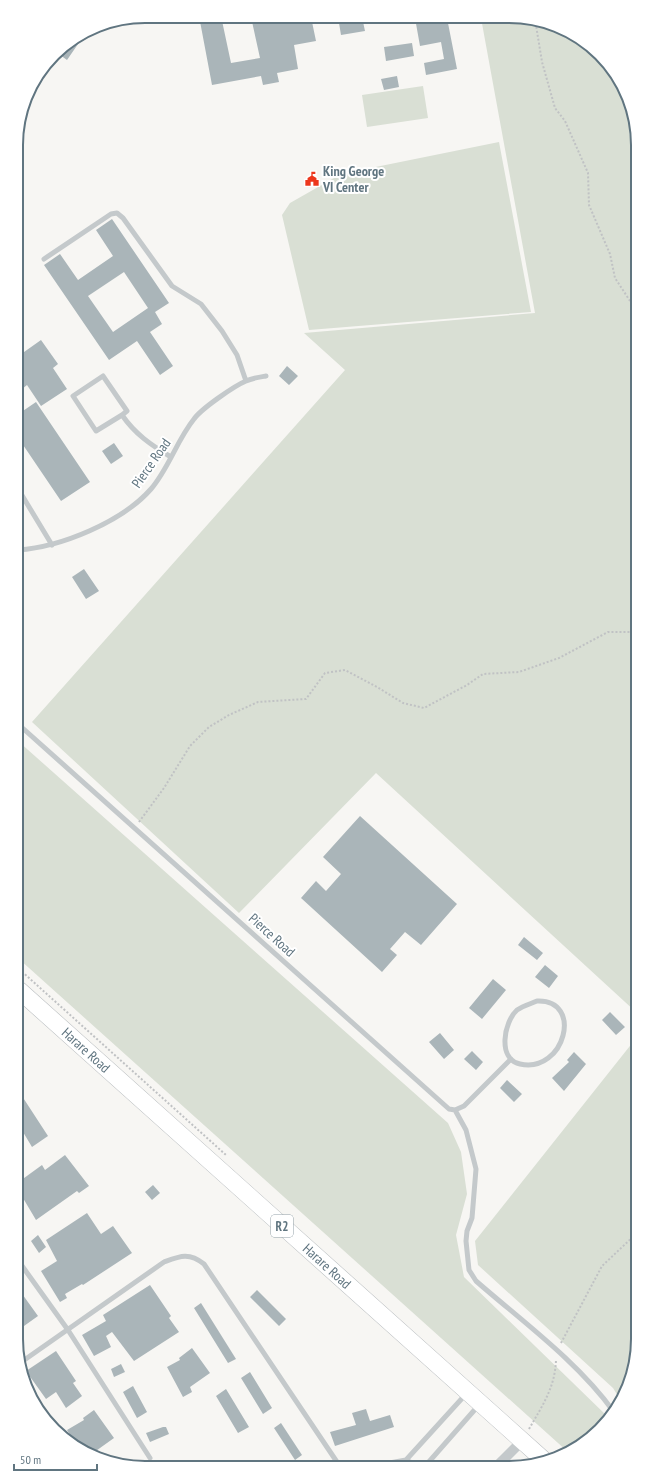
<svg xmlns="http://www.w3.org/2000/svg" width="654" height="1484" viewBox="0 0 654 1484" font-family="'PT Sans Narrow',sans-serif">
  <rect width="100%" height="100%" fill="#f7f6f3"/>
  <path fill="#d9dfd4" d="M481 18H534L594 48 621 80 634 111 637 1013 376 773 239 913 32 722 345 370 304 333 535 313Z
    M423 86 428 118 367 127 362 95Z
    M499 142 531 312 309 330 282 215 290 203 341 174Z
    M18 741 448 1123 461 1152 467 1194 456 1235 464 1277 608 1417 609 1419C601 1433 583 1445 568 1452L19 959Z
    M637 1037 638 1348 628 1388 621 1401 613 1388 478 1265 475 1241Z"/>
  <path fill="#aab5b9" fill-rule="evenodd" d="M199 16H221L231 63 260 58 251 17H278L279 22 311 17 316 41 294 45 298 69 277 73 279 82 263 85 261 76 212 85Z
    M338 17H362L365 31 341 35Z
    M415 18H447L457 69 426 75 424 63 444 59 441 42 420 46Z
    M87 31 67 60 56 52 60 48Z
    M412 43 414 56 386 61 384 47Z
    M397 76 399 87 384 90 381 79Z
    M112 219 169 303 155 312 162 324 150 332 173 366 160 375 137 341 109 360 44 265 60 254 78 280 113 256 96 230ZM124 272 148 308 113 332 88 296Z
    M41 340 58 364 53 368 67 389 41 406 27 385 22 389 17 383V357Z
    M287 366 298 376 289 385 279 376Z
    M36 402 90 482 61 501 17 436V415Z
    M114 443 123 456 111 464 102 451Z
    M84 569 99 591 86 599 72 577Z
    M360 816 457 904 421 945 405 932 390 949 397 955 382 972 301 898 316 881 326 891 341 874 323 857Z
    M524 937 543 953 537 960 518 945Z
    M545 965 558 976 549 988 535 977Z
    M493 979 506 990 482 1019 469 1008Z
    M610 1012 625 1027 616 1035 602 1020Z
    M440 1033 454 1050 444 1059 429 1042Z
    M472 1051 483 1062 476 1070 464 1059Z
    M574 1052 586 1064 564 1091 552 1078 569 1062 567 1060Z
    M507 1080 522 1094 514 1102 500 1088Z
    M20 1093 48 1136 32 1147 20 1127Z
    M65 1155 89 1186 79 1193 77 1191 36 1220 20 1193V1181L42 1165 45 1170Z
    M153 1185 160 1193 152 1200 145 1192Z
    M87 1213 101 1234 113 1226 132 1253 83 1285 82 1284 65 1294 67 1298 60 1302 41 1271 57 1261 46 1240Z
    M38 1235 46 1247 39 1253 31 1241Z
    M150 1285 171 1316 169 1318 179 1332 134 1361 112 1332 106 1336 111 1347 94 1356 82 1335 106 1321 103 1315Z
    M257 1290 286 1319 279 1326 250 1297Z
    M20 1291 38 1316 24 1326 20 1321Z
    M201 1303 236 1359 228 1363 194 1308Z
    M192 1348 210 1373 190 1387 192 1392 183 1397 167 1367 180 1360 179 1358Z
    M56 1351 76 1381 73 1383 82 1396 66 1408 56 1392 46 1399 26 1371Z
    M121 1364 125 1372 114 1377 111 1369Z
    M250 1372 272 1408 263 1414 241 1378Z
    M133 1386 147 1412 137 1418 123 1392Z
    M226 1389 249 1427 238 1433 216 1396Z
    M366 1409 370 1421 390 1415 394 1427 335 1446 330 1432 356 1425 352 1413Z
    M94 1410 114 1438 93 1453 75 1443 67 1430 84 1420 83 1418Z
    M281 1423 302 1455 295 1460 274 1428Z
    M163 1427H166L169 1434 150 1442 146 1433Z"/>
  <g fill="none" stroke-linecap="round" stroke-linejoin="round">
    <defs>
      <path id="trunk" d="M19 990 546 1462"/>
    </defs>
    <use href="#trunk" stroke="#b8bcbf" stroke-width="18"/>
    <path stroke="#c0c2c4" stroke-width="2" stroke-dasharray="2 2" stroke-linecap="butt" d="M535 19 542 62 555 108 565 121 588 173 589 205 610 254 615 278 634 307
      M139 822 164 788 190 746 209 727 229 715 258 702 306 699 325 673 345 670 377 687 403 703 424 708 467 685 483 674 519 672 559 658 608 632H635
      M19 969 226 1155
      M561 1343 602 1266 637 1233
      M529 1429C542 1406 555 1388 556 1360"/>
    <path stroke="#c4c9cb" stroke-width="5" d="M44 259 111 214 117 213 123 218 172 286 201 304 222 331 237 355 246 381
      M122 415 127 411 103 376 73 396 96 431 122 415C135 434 151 445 171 457
      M17 487 52 545
      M18 550C61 547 122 522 151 489 169 468 177 440 194 419 201 409 234 386 246 381 252 378 260 377 266 376
      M18 724 449 1109 455 1110 464 1106 511 1059
      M537 1001C584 999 565 1074 520 1064 497 1059 504 1022 517 1010 523 1006 530 1004 537 1001Z
      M455 1110 466 1130 476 1169 472 1218 467 1231 466 1241 469 1270 476 1281C523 1322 577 1361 614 1412
      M20 1263 68 1330 150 1458
      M20 1363 164 1262C180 1256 189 1252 204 1264L339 1465
      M406 1460 466 1394
      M384 1464 406 1460 414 1464
      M427 1464 478 1406"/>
    <path stroke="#c4c9cb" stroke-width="10" d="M499 1464 522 1441"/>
    <use href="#trunk" stroke="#fff" stroke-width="17"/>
  </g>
  <defs>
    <symbol id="civic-bare" viewBox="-9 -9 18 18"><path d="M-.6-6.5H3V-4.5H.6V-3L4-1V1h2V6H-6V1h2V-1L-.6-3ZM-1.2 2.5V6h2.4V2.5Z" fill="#ed371d" stroke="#fff" stroke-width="2.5" paint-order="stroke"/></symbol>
  </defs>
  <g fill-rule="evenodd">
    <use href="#civic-bare" x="302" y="169" width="20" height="20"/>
  </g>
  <g text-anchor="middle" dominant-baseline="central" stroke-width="4" stroke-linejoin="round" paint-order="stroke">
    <rect fill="#fff" stroke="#909ea6" stroke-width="1" x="271" y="1215" width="22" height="22" rx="3"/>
    <g font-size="13" font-weight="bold" fill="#607580">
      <text x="282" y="1226">R2</text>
    </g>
    <g font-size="14" font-weight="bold" fill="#607580" stroke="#fff" text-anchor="start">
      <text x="323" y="171">King George<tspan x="323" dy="16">VI Center</tspan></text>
    </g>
    <g font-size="14" fill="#607580" stroke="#fff">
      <text transform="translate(151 463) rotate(-55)">Pierce Road</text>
      <text transform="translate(272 935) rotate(42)">Pierce Road</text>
      <text transform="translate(86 1050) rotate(42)">Harare Road</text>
      <text transform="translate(327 1266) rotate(42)">Harare Road</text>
    </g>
  </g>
  <path d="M0 0H654V1484H0ZM145 23H509A122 122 0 0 1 631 145V1339A122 122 0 0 1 509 1461H145A122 122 0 0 1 23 1339V145A122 122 0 0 1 145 23Z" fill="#fff" fill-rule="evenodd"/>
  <path fill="none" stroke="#607580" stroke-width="2" d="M145 23H509A122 122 0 0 1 631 145V1339A122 122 0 0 1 509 1461H145A122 122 0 0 1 23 1339V145A122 122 0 0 1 145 23Z"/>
  <path d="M14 1464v6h83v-6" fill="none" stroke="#607580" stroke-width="2"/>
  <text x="20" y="1464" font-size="12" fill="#607580" stroke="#ffffff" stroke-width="3" paint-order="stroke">50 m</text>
</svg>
